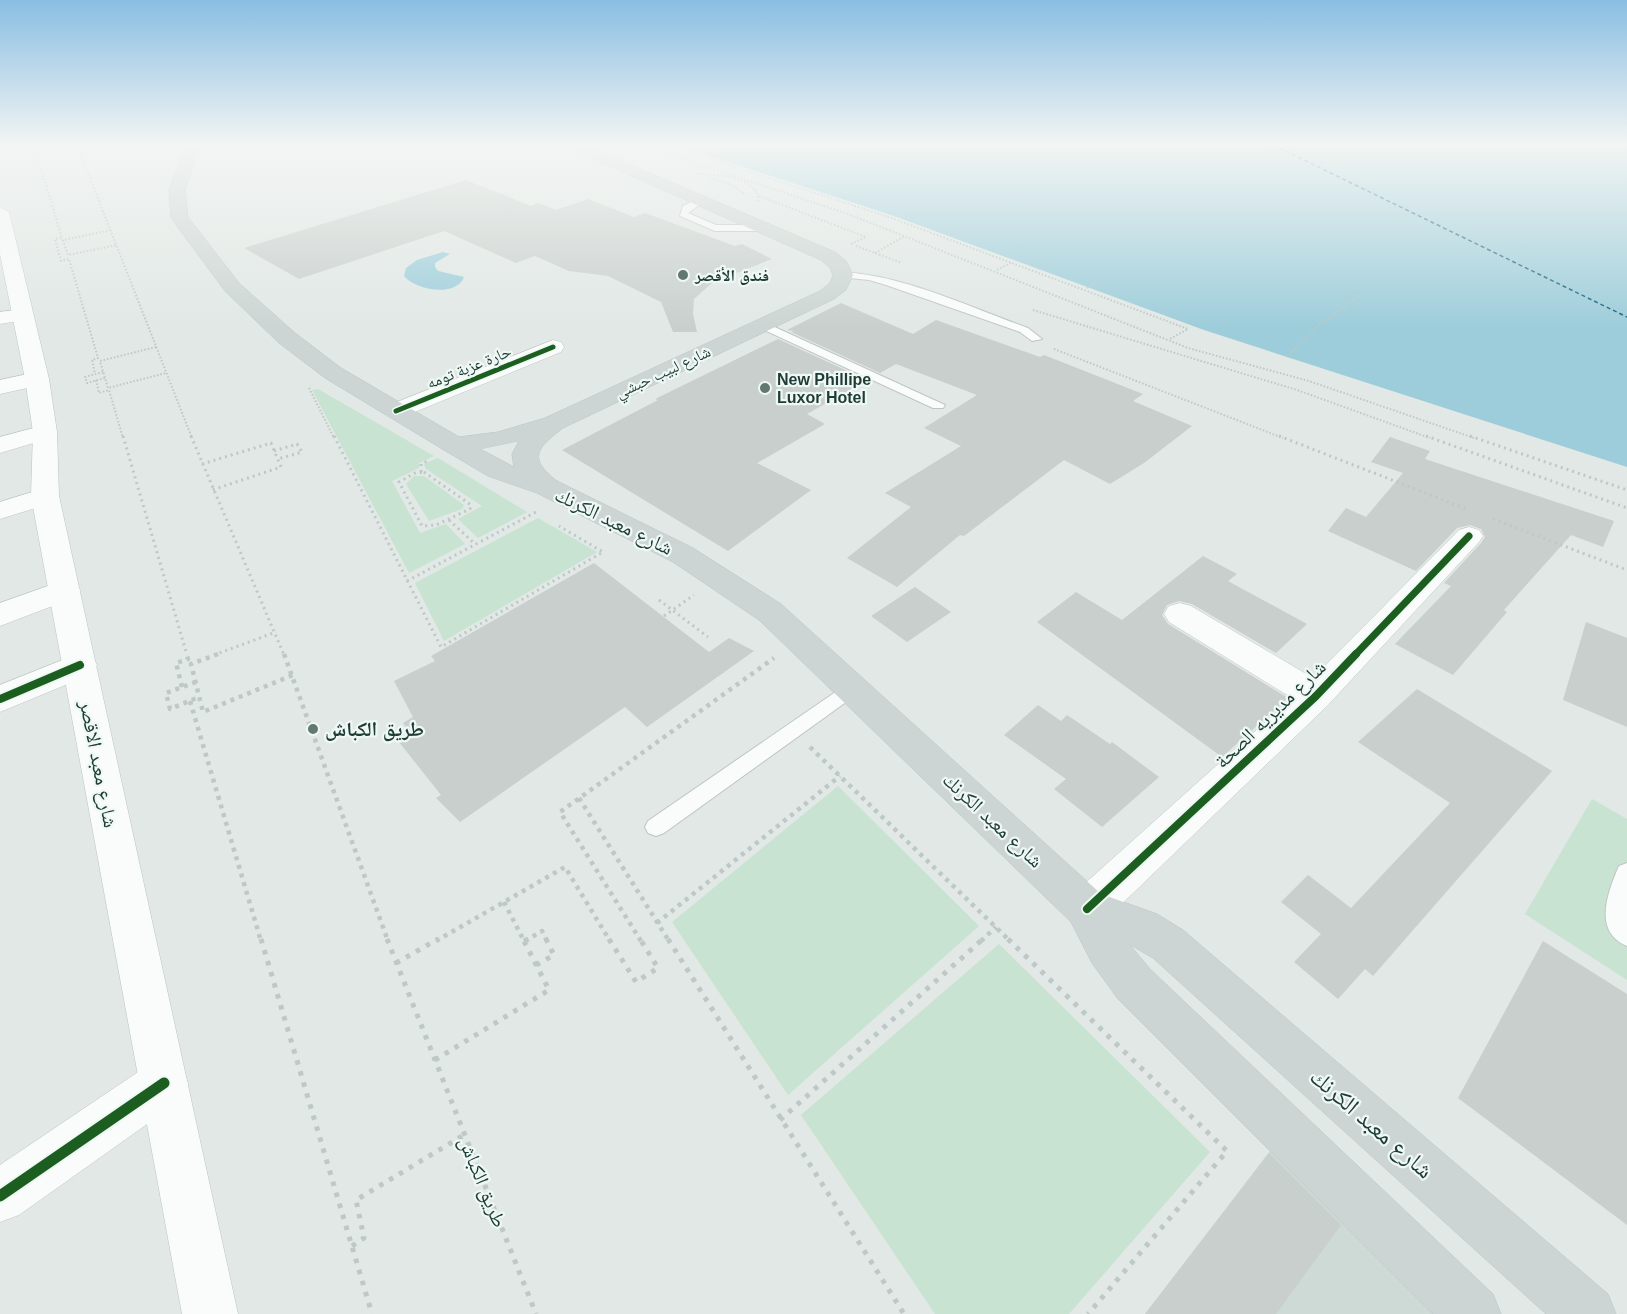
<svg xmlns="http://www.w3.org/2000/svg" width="1627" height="1314" viewBox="0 0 1627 1314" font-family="Helvetica,'Noto Naskh Arabic',sans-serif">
  <rect width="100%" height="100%" fill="#e1e8e5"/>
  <path fill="#cedad5" d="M1279 1139 1452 1314H1145Z"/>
  <path fill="#c8e3d2" d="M318 389 434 456 419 463V468L392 481 420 533 446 524 465 544 409 573 312 390Z
    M438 458 527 512 478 538 458 519 482 506 426 469 424 464Z
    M414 476H424L464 505 462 509 429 521 406 484Z
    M538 518 597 552 444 641 415 583Z
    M838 786 979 926 788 1095 672 922Z
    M1592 799 1627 819V980L1525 914Z
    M999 944 1210 1152 1069 1314H935L801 1115Z"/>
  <path fill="#9dcdda" d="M676 145H1627V467L1204 330 894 216Z
    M443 252 450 254 435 263V267L438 271 464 277C456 298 415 290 404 276L406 268 417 260Z"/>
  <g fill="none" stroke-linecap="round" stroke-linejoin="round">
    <path stroke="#14637c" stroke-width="1.5" stroke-dasharray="4 3" stroke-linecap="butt" d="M1273 145 1627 317"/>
  </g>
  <path fill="#c8cfcc" d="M466 180 531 206 538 203 556 210 588 199 634 217 645 213 735 246 742 244 772 259 712 283 694 299 693 314 697 332H673L661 302 608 276 569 271 535 256 516 263 444 231 299 279 244 248Z
    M841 303 913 334 936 320 1040 357 1044 355 1143 394 1133 401 1192 426 1144 463 1110 484 1064 460 964 536 960 535 897 587 847 558 911 507 885 493 961 446 924 428 977 395 896 364 880 373 791 332 794 331 787 330Z
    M778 339 867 380 807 414 825 424 757 463 811 490 728 551 562 450 658 400 655 399Z
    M1390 437 1430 451 1425 459 1614 521 1603 547 1571 535 1504 610 1507 612 1453 675 1395 644 1451 586 1444 583 1481 543 1485 537 1481 529 1470 525 1457 528 1416 571 1328 531 1346 508 1366 517 1403 473 1371 462Z
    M1203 556 1237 574 1228 581 1307 624 1276 653 1192 604 1179 601 1167 605 1162 615 1168 624 1288 698 1222 757 1037 622 1076 592 1122 620Z
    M594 563 709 652 729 638 754 651 647 727 625 707 460 822 436 798 441 795 399 742 411 734 403 723 413 717 394 681 435 661 431 656Z
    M915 587 951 612 907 642 871 616Z
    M1586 622 1627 638V727L1563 700Z
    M1417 689 1552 771 1373 976 1365 969 1338 999 1294 962 1321 934 1281 902 1308 875 1351 908 1450 803 1358 742Z
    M1038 705 1061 721 1067 715 1110 744 1112 742 1159 777 1102 827 1054 789 1066 779 1004 735Z
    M1543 941 1627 994V1225L1458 1098Z
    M1269 1153 1341 1225 1276 1314H1145Z"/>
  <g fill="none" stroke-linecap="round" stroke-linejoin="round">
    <defs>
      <path id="service" d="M700 197 705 200 703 202 688 213 716 225H761L766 228 761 231H715L680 216 683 206Z
        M843 272C906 276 969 307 1028 328L1042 339 1032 341 1020 332 886 285 869 280 839 277V273Z
        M760 324H768L945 405 943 408H933L760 328Z
        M853 680 860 682 862 687 860 692 664 833 656 836 648 833 645 827 648 821Z
        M1627 863V946C1592 932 1608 891 1619 866Z"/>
      <path id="minor" d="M23 309 30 311 33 315 30 319 0 324V312Z
        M553 340 561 342 564 347 561 352 405 416 396 418 387 416 384 411 387 406Z
        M37 372 45 374 49 379 45 384 0 394V380Z
        M45 425 54 427 57 432 54 437 0 453V437Z
        M45 488 55 490 59 496 55 502 0 519V502Z
        M1469 527 1479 530 1483 536 1479 542 1328 705 1102 923 1087 928 1072 923 1066 909 1072 895 1292 698 1169 622 1164 614 1169 606 1180 603 1191 606 1313 678 1459 530Z
        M65 580 76 583 80 590 76 597 0 626V603Z
        M80 653 92 656 97 665 92 674 0 712V685Z
        M164 1059 181 1066 188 1083 181 1100 19 1215 0 1222V1165L147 1066Z"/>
      <path id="secondary" d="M0 207 9 212 49 379 57 432 59 496 238 1314H182L31 496 33 432 25 379 0 254Z"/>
      <path id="primary" d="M186 145H200L185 190 188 217 239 283 295 333 341 368 459 437 498 432 545 418 820 291 830 283 833 275 830 268 821 260 568 148 566 145H584L835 252 846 261 853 275 846 290 834 299 563 428C537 448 527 458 557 481L693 548 781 604 1101 894 1157 914 1183 930 1608 1294 1616 1314H1546L1153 958 1129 944 1150 969 1493 1294 1501 1314H1433L1118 999 1092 963 1071 922 759 620 673 562 537 493 488 476 444 450 325 378 279 343 225 291 171 218 169 190ZM519 441 512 454 514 467 480 449Z"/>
    </defs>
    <use href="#service" stroke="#bec5c2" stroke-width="2"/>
    <use href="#minor" stroke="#bec5c2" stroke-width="1"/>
    <use href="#secondary" stroke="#bdc6c3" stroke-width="1"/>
    <use href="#primary" stroke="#bbc5c2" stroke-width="1"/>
    <path stroke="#bec8c6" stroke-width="2" stroke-dasharray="1.5 2" stroke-linecap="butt" d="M34 145 62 238 55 239 61 261 69 259 98 358 92 360 95 374
      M77 145 192 438
      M641 145 848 214 1188 348 1309 381 1474 438
      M668 145 889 217 1188 329 1170 339
      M692 151 702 148
      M696 174C718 175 741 174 757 192L758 201
      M711 179 729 184 745 194
      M759 196 866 237 851 244
      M894 216 907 212
      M111 230 63 240 68 255 117 245
      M856 246 902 263
      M875 253 905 236
      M997 270 1012 262
      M1087 288 1099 281
      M1033 310 1297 390 1430 438
      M156 347 100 361 108 388 166 373
      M1054 349 1283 438
      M1287 357 1316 327 1360 295
      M103 372 85 377 87 383 105 378
      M96 380 99 393 109 390 123 438
      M309 388 334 438"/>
    <path stroke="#bec8c6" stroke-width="3" stroke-dasharray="2 4" stroke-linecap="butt" d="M123 436 187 655
      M191 436 284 655
      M334 436 441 647 603 552 559 526
      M1279 436 1469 510
      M1426 436 1627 508
      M1470 436 1627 490
      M274 451 297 444 302 452 278 459
      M202 464 271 443 281 467 212 490
      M421 472V464L430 460
      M424 472 471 505 470 509 436 525 422 526 399 482 415 473Z
      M1493 519 1627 570
      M449 520 475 544
      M407 581 536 512
      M659 600 708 637
      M664 616 694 595
      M214 655 276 632"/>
    <path stroke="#bec8c6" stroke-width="4.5" stroke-dasharray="4 5" stroke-linecap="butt" d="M218 654 191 664 203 712 293 675
      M284 654 388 941
      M196 682 166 693 170 709 199 697
      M182 687 176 663 188 659 186 654
      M190 701 261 941
      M810 747 1010 941
      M579 798 669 941
      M504 902 524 941
      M657 923 840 776
      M436 941 565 867 610 941
      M525 941 542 931 547 941
      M641 941 560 812 774 658
      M981 941 996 927"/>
    <path stroke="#bec8c6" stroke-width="5" stroke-dasharray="4.5 7" stroke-linecap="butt" d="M261 939 372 1314
      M387 939 536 1314
      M609 939 636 982 658 968 640 939
      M668 939 904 1314
      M1008 939 1227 1151 1088 1314
      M524 941 528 939
      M396 963 438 939
      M536 965 554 955 546 939
      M435 1060 549 990 523 939
      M780 1120 983 939
      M352 1246 364 1238 356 1200 464 1135"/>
    <use href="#service" fill="#fafcfb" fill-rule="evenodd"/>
    <use href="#minor" fill="#fafcfb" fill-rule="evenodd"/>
    <use href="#secondary" fill="#fafcfb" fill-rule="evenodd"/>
    <use href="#primary" fill="#ccd5d3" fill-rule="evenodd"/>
    <defs>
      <path id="cycleway-far3" d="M396 411 553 347"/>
      <path id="cycleway-far2" d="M1355 655 1469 536"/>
      <path id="cycleway-far1" d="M0 699 80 665
        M1087 909 1316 696 1356 654"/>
      <path id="cycleway" d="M0 1196 164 1083"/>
    </defs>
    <use href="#cycleway-far3" stroke="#eff8f4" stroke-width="8"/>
    <use href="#cycleway-far2" stroke="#eff8f4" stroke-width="10"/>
    <use href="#cycleway-far1" stroke="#eff8f4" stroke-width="12"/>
    <use href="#cycleway" stroke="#eff8f4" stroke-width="15"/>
    <use href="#cycleway-far3" stroke="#1b5e20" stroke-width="5"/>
    <use href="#cycleway-far2" stroke="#1b5e20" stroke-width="7"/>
    <use href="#cycleway-far1" stroke="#1b5e20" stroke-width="8"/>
    <use href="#cycleway" stroke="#1b5e20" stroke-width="11"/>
  </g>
  <linearGradient id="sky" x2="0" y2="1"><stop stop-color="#8abee2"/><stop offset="0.44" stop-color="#f2f5f3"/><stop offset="1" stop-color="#f2f5f3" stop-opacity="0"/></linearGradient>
  <rect width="1627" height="328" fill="url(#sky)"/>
  <g fill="#627873" stroke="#eff8f4" stroke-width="2">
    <circle cx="683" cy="275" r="6"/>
    <circle cx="765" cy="388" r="6"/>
    <circle cx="313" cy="729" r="6"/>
  </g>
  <g text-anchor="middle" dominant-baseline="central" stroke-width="4.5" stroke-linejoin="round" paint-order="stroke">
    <g font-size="16" font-weight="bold" fill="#1e3c36" stroke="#eff8f4" text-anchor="start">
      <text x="695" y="275">فندق الأقصر</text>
      <text x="777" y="379">New Phillipe<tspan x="777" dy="18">Luxor Hotel</tspan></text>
    </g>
    <g font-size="16" fill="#1e3c36" stroke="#eff8f4">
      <text transform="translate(469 367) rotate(-22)">حارة عزبة تومه</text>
      <text transform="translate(663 372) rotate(-25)">شارع لبيب حبشي</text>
    </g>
    <g font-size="20" fill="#1e3c36" stroke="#eff8f4">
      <text transform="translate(614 521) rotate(26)">شارع معبد الكرنك</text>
      <text transform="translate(1270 714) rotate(-44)">شارع مديريه الصحة</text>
      <text transform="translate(99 764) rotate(79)">شارع معبد الاقصر</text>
      <text transform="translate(993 820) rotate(43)">شارع معبد الكرنك</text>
      <text transform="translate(483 1182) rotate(68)">طريق الكباش</text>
    </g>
    <g font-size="20" font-weight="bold" fill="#1e3c36" stroke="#eff8f4" text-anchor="start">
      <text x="325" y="729">طريق الكباش</text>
    </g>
    <g font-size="24" fill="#1e3c36" stroke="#eff8f4">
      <text transform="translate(1372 1123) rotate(41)">شارع معبد الكرنك</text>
    </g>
  </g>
</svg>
